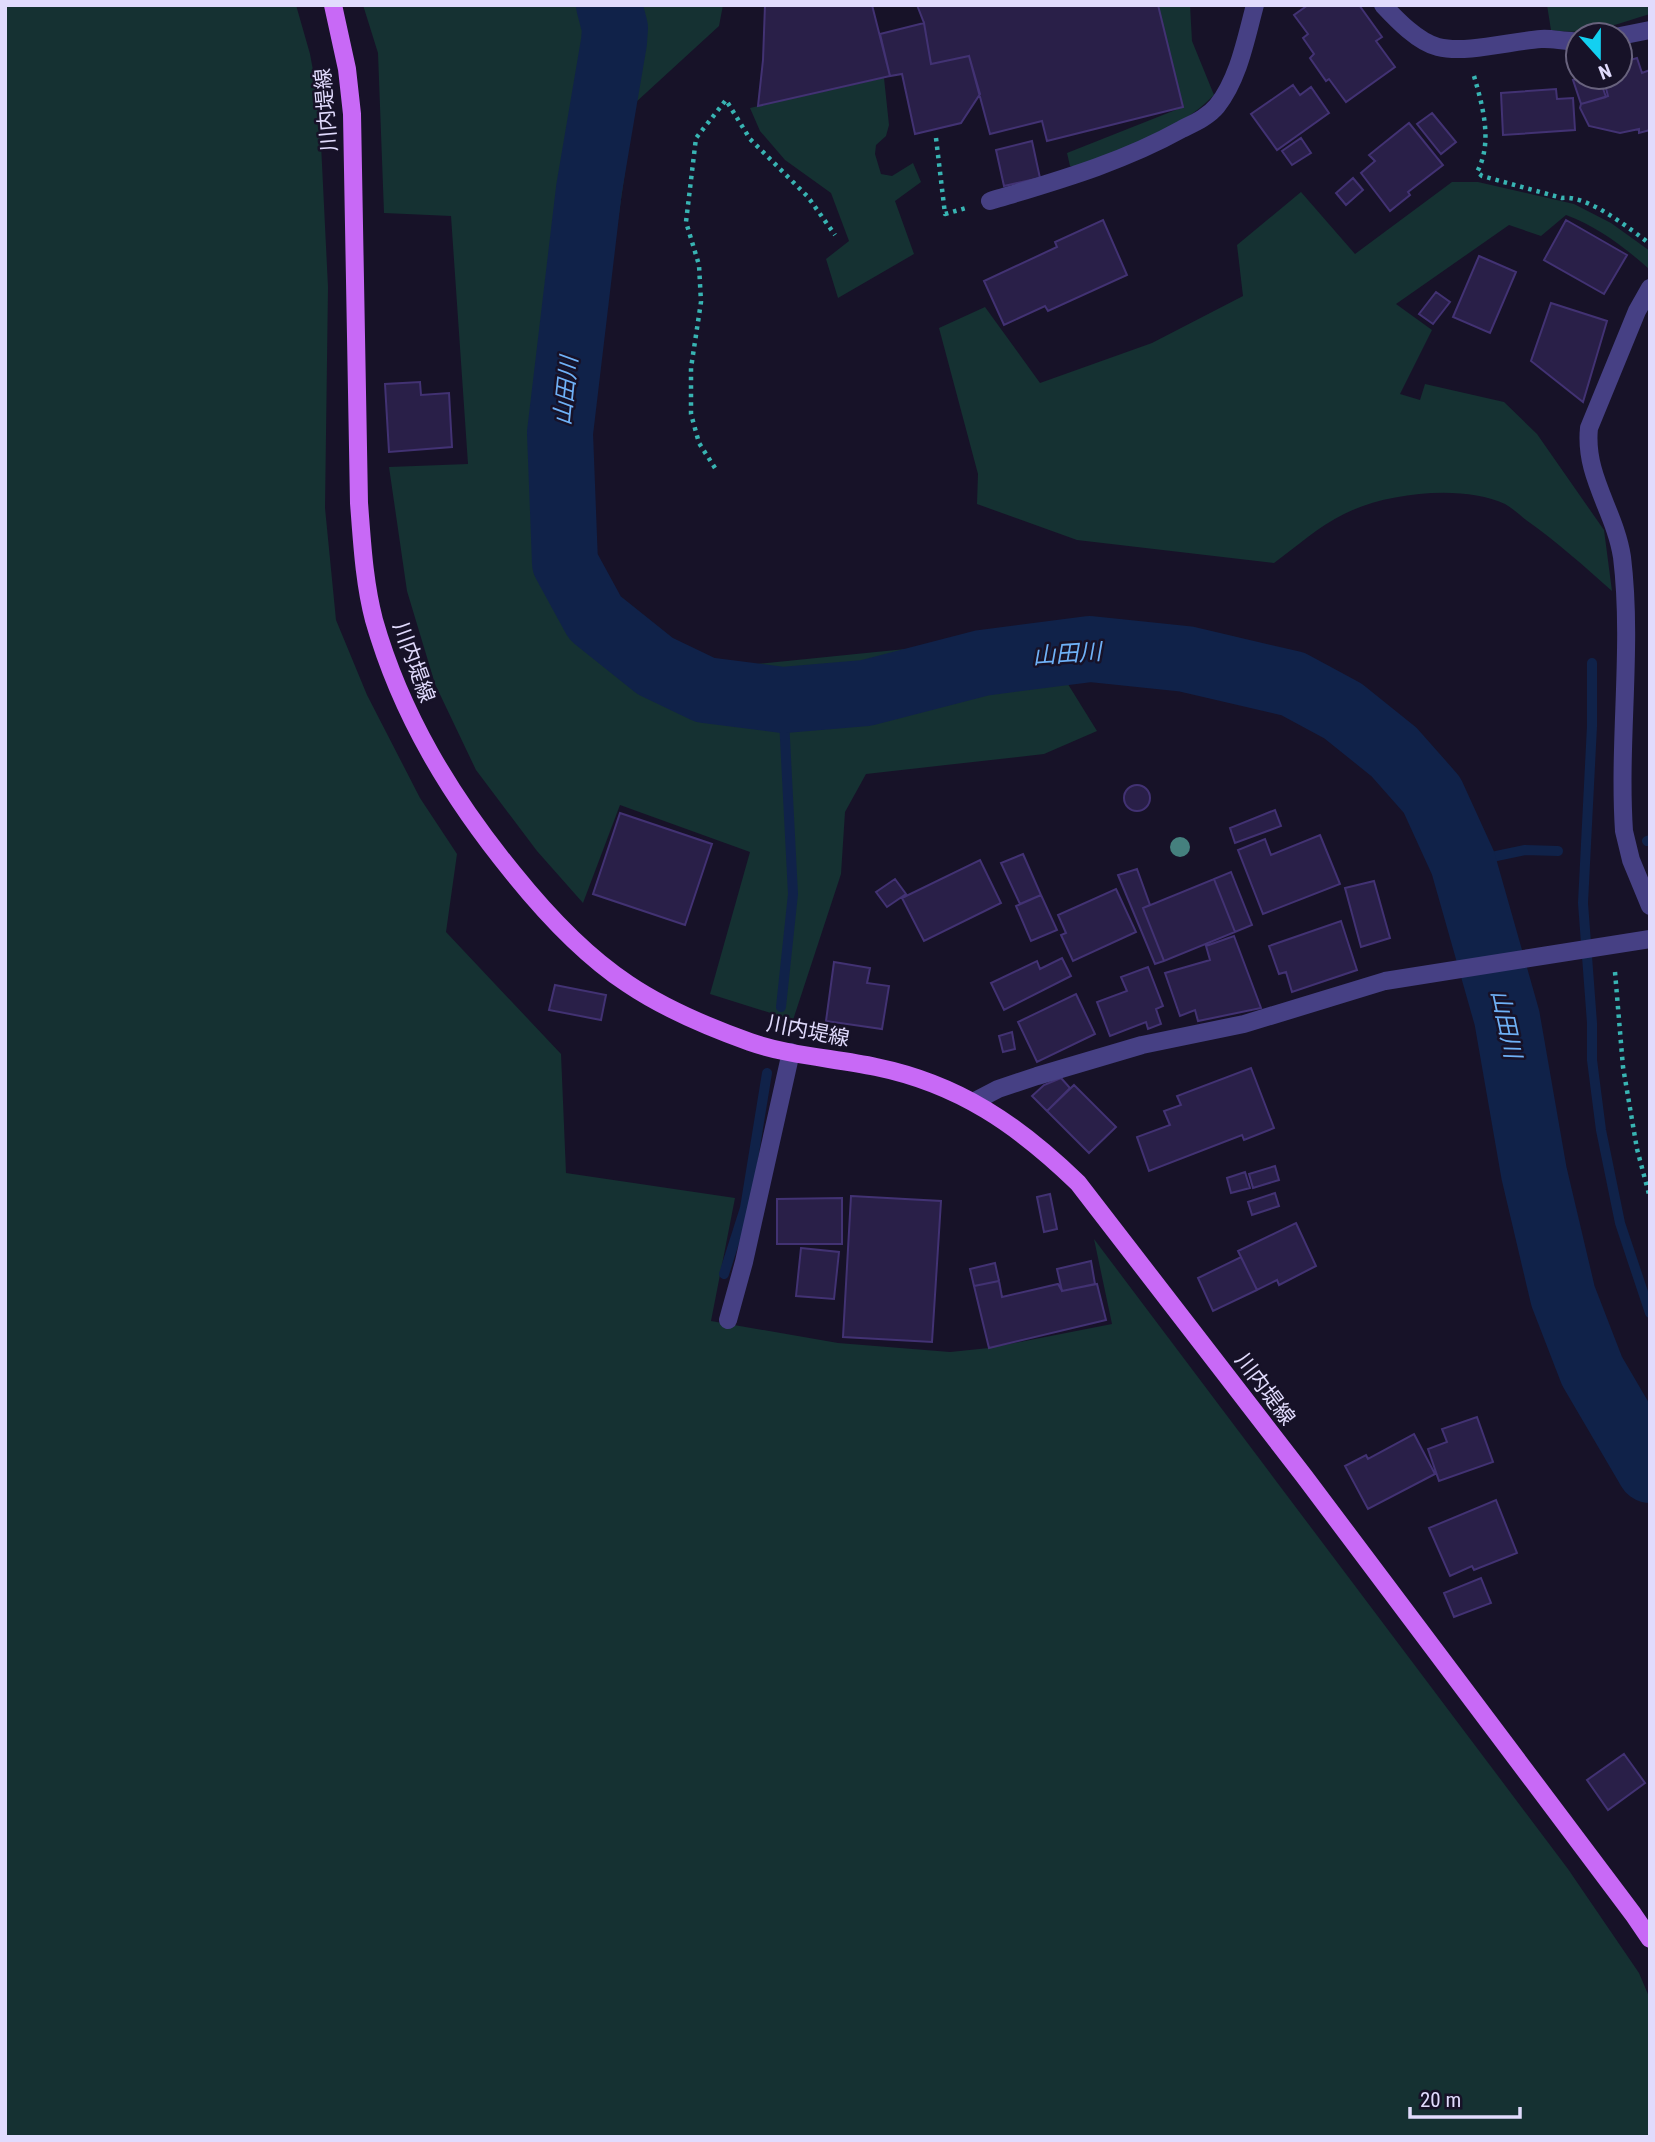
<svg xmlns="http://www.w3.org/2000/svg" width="1655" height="2142" viewBox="0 0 1655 2142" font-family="'Roboto Condensed','Noto Sans JP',sans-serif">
  <rect width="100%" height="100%" fill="#171228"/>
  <path fill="#153132" d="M5 5H296L310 54 319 103 328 287 325 508 336 620 367 695 420 798 457 854 446 932 561 1054 566 1173 735 1198 711 1321 838 1343 950 1352 989 1348 1112 1324 1094 1239 1568 1869 1639 1973 1650 1999V2137H5Z
    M363 5H723L719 26 635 103 578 497 585 557 600 588 665 654 728 667 965 643 1013 672 1066 681 1097 731 1044 754 866 774 845 812 841 874 793 1020 710 994 750 852 620 805 583 903 537 851 476 770 435 684 407 591 389 467 468 464 451 216 384 213 378 53Z
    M1158 5H1190L1192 41 1214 95C1177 133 1126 147 1078 166H1070L1067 153 1183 107Z
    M1547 5H1650V14C1613 25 1590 36 1551 30Z
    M884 78 889 125 886 136 876 145 875 154 881 174 892 176 913 163 921 182 895 201 914 254 838 298 826 259 849 241 831 193 785 160 760 131 750 108Z
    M1452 182H1478L1574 204 1611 223 1650 251 1649 269C1623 246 1598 227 1566 215L1541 236 1509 225 1396 304 1432 330 1400 394 1420 400 1425 384 1504 402 1537 434 1604 530 1612 591C1584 566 1557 542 1526 520 1520 515 1512 508 1505 504 1462 484 1385 493 1344 514 1319 526 1296 547 1274 563L1077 540 977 504 978 474 939 328 985 307 1040 383 1152 343 1243 296 1237 245 1301 192 1355 254Z"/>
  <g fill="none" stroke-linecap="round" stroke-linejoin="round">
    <path stroke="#102249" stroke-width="10" d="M1592 663V726L1583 903 1592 1023V1060L1601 1130 1620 1223 1650 1313
      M1647 841 1650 840
      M1463 863 1525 850 1558 851
      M781 1007 793 894 783 700
      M724 1274 745 1208 767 1073"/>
    <path stroke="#102249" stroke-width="66" d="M609 5 615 28 614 42 589 189 560 433 565 563 595 618 655 666 705 690 783 700 866 693 982 663 1090 649 1186 659 1293 684 1343 711 1394 752 1432 795 1463 863 1507 1018 1534 1173 1563 1296 1592 1371 1650 1470"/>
  </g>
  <path fill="#291f48" stroke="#423273" stroke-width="2" d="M765 5H872L890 76 758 106 763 60Z
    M917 5H1158L1183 107 1047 141 1042 121 990 134 969 56 931 64 924 23Z
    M1308 5H1359L1382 37 1376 41 1395 67 1346 102 1329 79 1326 81 1310 58 1314 54 1303 38 1308 34 1294 15Z
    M924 23 931 64 969 56 980 94 961 123 915 134 902 74 890 76 880 34Z
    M1637 58 1642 73 1650 70V130L1639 133V129L1620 133 1589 126 1580 108 1581 104 1608 96 1603 77H1620V63Z
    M1582 77H1599L1606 97 1581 104 1573 80Z
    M1293 85 1300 95 1311 87 1329 113 1277 150 1251 114Z
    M1556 89 1557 99 1573 98 1575 130 1503 135 1501 93Z
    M1432 113 1456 142 1441 154 1417 124Z
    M1409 123 1443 165 1408 192 1410 195 1390 211 1361 173 1375 161 1369 155Z
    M1301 138 1311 153 1292 165 1282 151Z
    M1032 141 1040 178 1004 186 996 150Z
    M1353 178 1363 190 1346 205 1336 193Z
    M1103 220 1127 275 1048 311 1045 306 1004 325 984 281 1057 247 1055 242Z
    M1566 220 1627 255 1604 294 1544 260Z
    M1479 256 1516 272 1490 333 1453 317Z
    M1436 292 1450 302 1433 324 1419 314Z
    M1551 303 1607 321 1583 402 1531 361Z
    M420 382 421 395 449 393 452 447 389 452 385 384Z
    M1124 798a13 13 0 1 1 26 0a13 13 0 1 1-26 0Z
    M1275 810 1281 826 1235 843 1230 828Z
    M620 813 712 844 685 925 593 894Z
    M1320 835 1340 884 1263 914 1238 850 1265 839 1271 855Z
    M1023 854 1041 895 1020 904 1001 863Z
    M980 860 1001 903 924 941 902 898Z
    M1137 869 1150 905 1143 908 1164 961 1155 964 1118 875Z
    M1231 872 1252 925 1235 932 1214 879Z
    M895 879 906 894 887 907 876 892Z
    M1214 879 1235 932 1164 961 1143 908Z
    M1374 881 1390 938 1361 947 1345 888Z
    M1116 889 1136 932 1073 961 1061 935 1066 933 1058 915Z
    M1041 895 1057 930 1031 941 1016 906Z
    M1341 921 1357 970 1292 992 1286 972 1279 974 1269 946Z
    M1234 936 1261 1008 1198 1021 1195 1010 1180 1016 1165 973 1210 960 1206 946Z
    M1062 958 1071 976 1004 1010 991 983 1037 961 1040 969Z
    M834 962 870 968 867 983 889 986 882 1029 826 1021Z
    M1148 967 1163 1006 1156 1009 1161 1024 1148 1029 1146 1022 1110 1036 1097 1002 1127 991 1121 977Z
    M555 985 606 995 601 1020 549 1010Z
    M1076 994 1095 1034 1037 1062 1018 1022Z
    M1012 1032 1015 1049 1003 1052 999 1036Z
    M1251 1068 1274 1128 1244 1140 1242 1135 1149 1171 1137 1137 1170 1125 1164 1111 1181 1105 1177 1096Z
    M1061 1078 1070 1088 1047 1111 1032 1096 1044 1085Z
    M1074 1085 1116 1127 1089 1153 1047 1111Z
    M1275 1166 1279 1180 1253 1188 1249 1174Z
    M1245 1172 1250 1188 1231 1193 1227 1178Z
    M1275 1193 1279 1206 1252 1215 1248 1202Z
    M1050 1194 1057 1229 1044 1232 1037 1197Z
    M851 1196 941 1201 932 1342 843 1337Z
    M842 1198V1244H777V1199Z
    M1296 1223 1316 1266 1279 1285 1277 1280 1257 1290 1238 1251Z
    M801 1248 839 1252 834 1299 796 1296Z
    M1241 1257 1257 1290 1213 1311 1198 1278Z
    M1091 1261 1095 1284 1062 1291 1057 1269Z
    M995 1263 999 1281 974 1286 970 1269Z
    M999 1281 1002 1297 1058 1284 1062 1291 1097 1284 1106 1320 989 1348 974 1286Z
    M1477 1417 1493 1462 1439 1481 1428 1449 1447 1442 1442 1429Z
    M1414 1434 1435 1474 1368 1509 1345 1466 1366 1455 1368 1459Z
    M1496 1500 1517 1553 1474 1570 1472 1566 1450 1576 1429 1528Z
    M1481 1578 1491 1603 1454 1617 1444 1593Z
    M1624 1754 1645 1783 1608 1810 1587 1780Z"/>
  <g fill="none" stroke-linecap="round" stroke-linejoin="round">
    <path stroke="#38b4b3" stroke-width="4.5" stroke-dasharray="3.5 5" stroke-linecap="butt" d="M1474 76C1483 107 1493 143 1477 172L1482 176 1562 198C1588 195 1629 228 1650 244
      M936 138 945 214 966 208
      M715 468 699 443 691 414V368L701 302 699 265 686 222 696 138 726 100 750 139 808 197 835 235
      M1615 972 1623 1067 1637 1149 1650 1198"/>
    <path stroke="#464084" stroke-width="18" d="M1383 5C1397 20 1418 42 1438 47 1466 54 1512 41 1541 39 1553 38 1565 42 1578 41
      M1620 36 1650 30
      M990 201C1056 181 1121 163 1182 129 1194 123 1208 117 1217 106 1239 78 1246 38 1255 5
      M1650 288 1637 311 1589 428C1584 476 1615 511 1622 557 1633 647 1618 740 1624 831L1631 860 1650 906
      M975 1101 998 1089 1037 1076 1142 1045 1244 1024 1385 981 1650 939
      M728 1320 744 1262 791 1052"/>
    <path stroke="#c869f6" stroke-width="18" d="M333 5 347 69 352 114 359 503C362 541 364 582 374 620 401 715 451 797 513 873 546 914 584 955 628 984 665 1009 708 1027 750 1042 790 1056 834 1058 876 1067 959 1084 1018 1125 1078 1183L1304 1476 1633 1914 1650 1939"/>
  </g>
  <circle fill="#45807e" cx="1180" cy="847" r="10"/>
  <g text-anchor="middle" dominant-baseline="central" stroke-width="5" stroke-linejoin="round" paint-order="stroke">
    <g font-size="21" fill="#e1dbfd" stroke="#171228">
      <text transform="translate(326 110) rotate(-95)">川内堤線</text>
      <text transform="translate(414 662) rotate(70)">川内堤線</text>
      <text transform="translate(808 1031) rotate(11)">川内堤線</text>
      <text transform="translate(1265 1389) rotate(53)">川内堤線</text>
    </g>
    <g font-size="23" font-style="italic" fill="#6fb1f7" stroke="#171228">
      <text transform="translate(566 391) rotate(-84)">山田川</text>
      <text transform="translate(1067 654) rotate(-4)">山田川</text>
      <text transform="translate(1506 1024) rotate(78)">山田川</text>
    </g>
  </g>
  <rect width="1655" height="2142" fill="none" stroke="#e1dbfd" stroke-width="14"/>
  <g transform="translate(1599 56) rotate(159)"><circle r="33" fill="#171228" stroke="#68627d" stroke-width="2"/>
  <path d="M0-5L12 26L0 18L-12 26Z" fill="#13d0f1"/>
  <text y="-10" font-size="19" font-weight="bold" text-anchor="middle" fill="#e1dbfd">N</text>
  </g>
  <path d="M1410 2107v10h110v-10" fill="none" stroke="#e1dbfd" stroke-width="3.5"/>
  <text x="1420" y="2107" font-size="21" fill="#e1dbfd" stroke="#171228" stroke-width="5" paint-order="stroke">20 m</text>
</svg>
